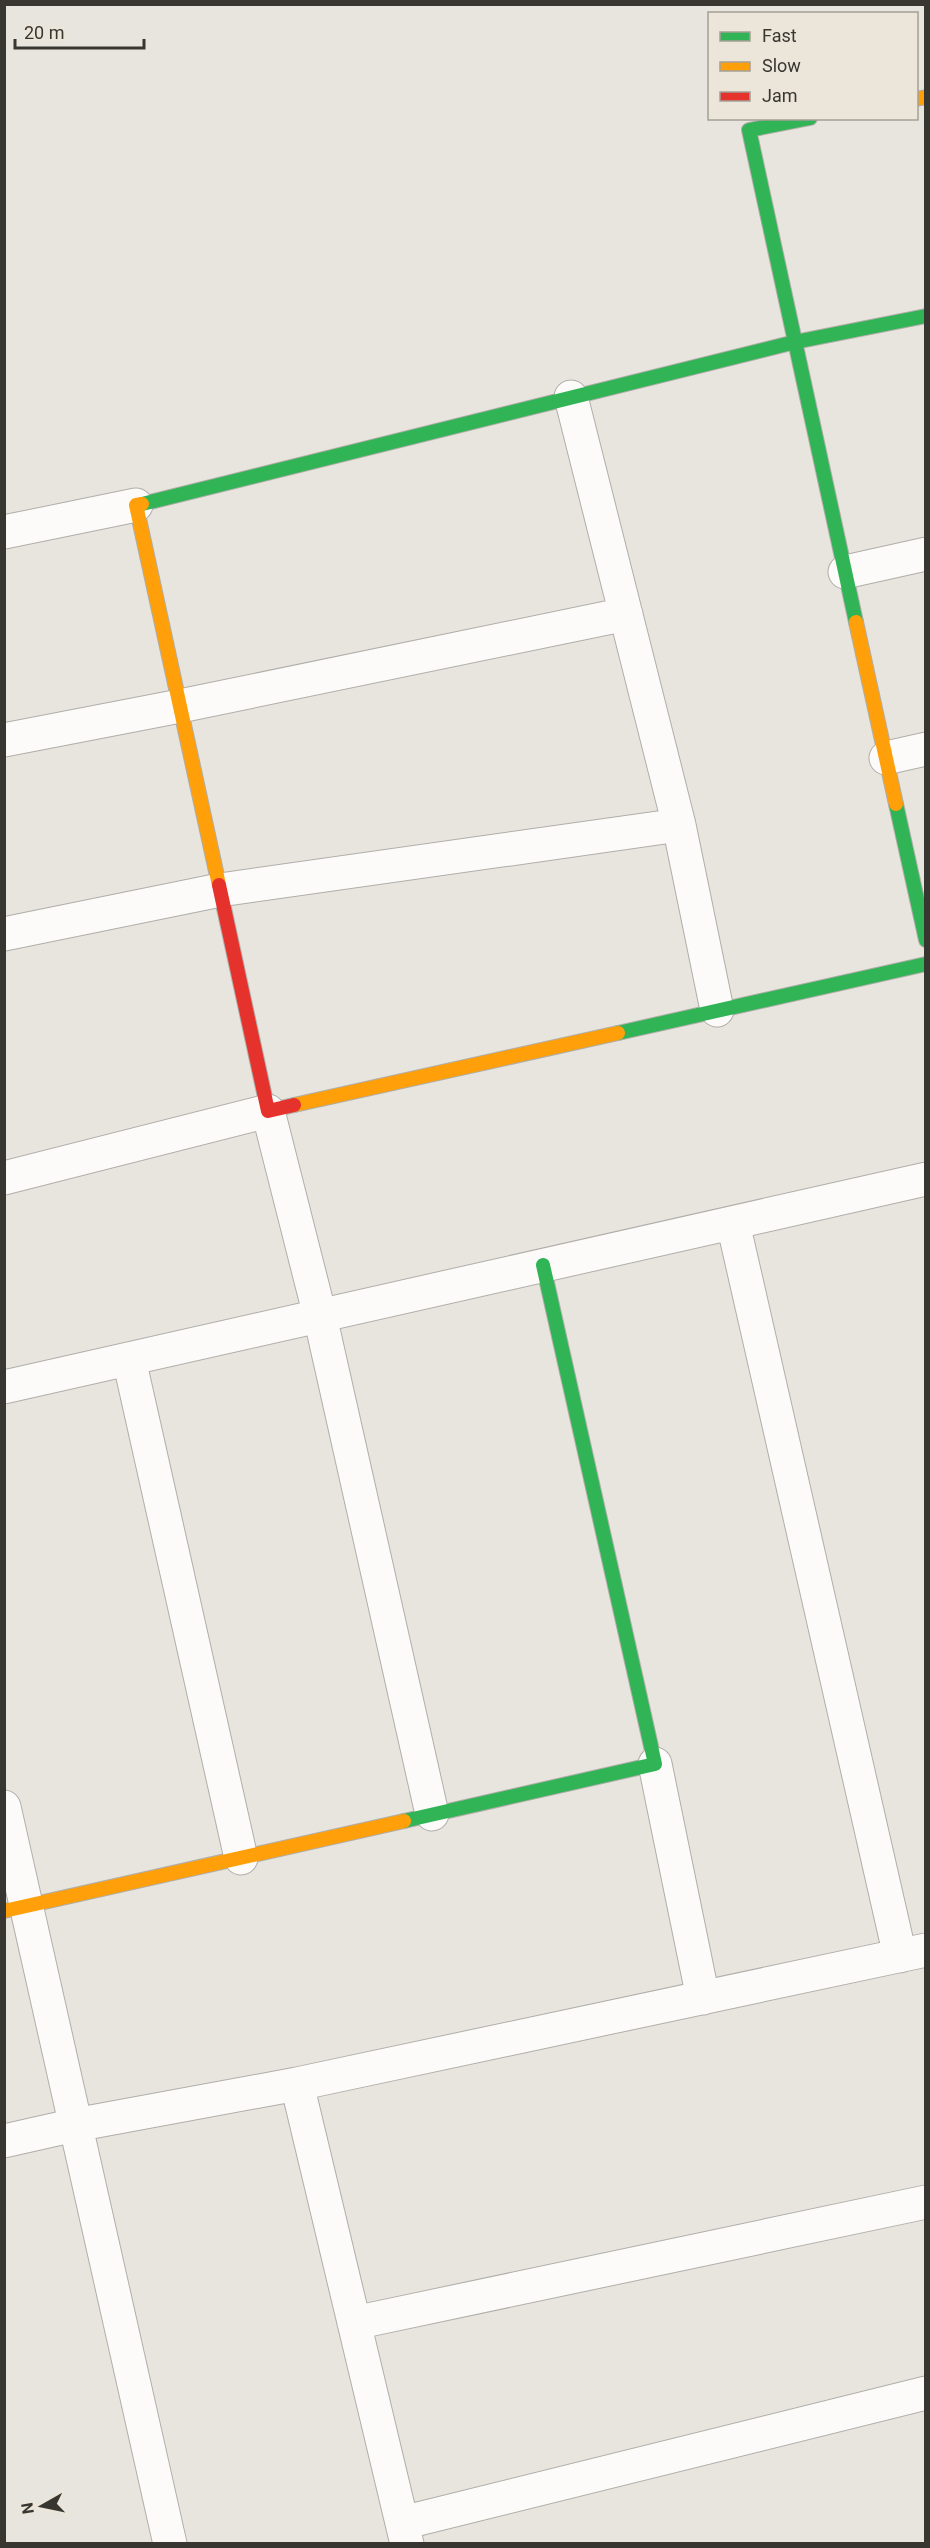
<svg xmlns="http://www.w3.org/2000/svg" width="930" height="2548" viewBox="0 0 930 2548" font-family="Roboto,sans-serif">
  <rect width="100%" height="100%" fill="#e8e5de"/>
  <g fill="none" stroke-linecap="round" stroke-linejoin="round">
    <defs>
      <path id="street" d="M571 397 679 825
        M4 532 136 505
        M845 572 926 554
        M4 740 180 706 626 614
        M886 758 926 749
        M4 934 220 890 679 825 717 1010
        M4 1178 268 1111 320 1316 432 1814
        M733 1223 900 1956
        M129 1359 241 1858
        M4 1387 926 1179
        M655 1764 703 1998
        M4 1807 170 2544
        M297 2084 926 1950
        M4 2141 75 2125 297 2084 407 2544
        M354 2323 926 2202
        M402 2523 926 2393"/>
      <path id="fast" d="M810 118 749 130 856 622
        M142 504 795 342 926 316
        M896 804 926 940
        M618 1033 926 964
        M404 1821 655 1764 543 1265"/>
      <path id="slow" d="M916 99 926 97
        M142 504 136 505 219 885
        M856 622 896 804
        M294 1105 618 1033
        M4 1911 404 1821"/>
      <path id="jam" d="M219 885 268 1111 294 1105"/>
    </defs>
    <use href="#street" stroke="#b0aea9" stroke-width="35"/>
    <use href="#fast" stroke="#b0aea9" stroke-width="16"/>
    <use href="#slow" stroke="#b0aea9" stroke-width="16"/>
    <use href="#jam" stroke="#b0aea9" stroke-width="16"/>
    <use href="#street" stroke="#fcfbfa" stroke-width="33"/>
    <use href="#fast" stroke="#30b455" stroke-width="14"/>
    <use href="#slow" stroke="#ff9f0a" stroke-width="14"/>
    <use href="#jam" stroke="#e5322d" stroke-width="14"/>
  </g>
  <rect width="930" height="2548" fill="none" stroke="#383631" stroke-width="12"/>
  <rect x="708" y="12" width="210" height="108" fill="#ece6da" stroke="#a4a096" stroke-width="1.5"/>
  <rect x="720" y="32" width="30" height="9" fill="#30b455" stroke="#a4a096" stroke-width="1.5"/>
  <text x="762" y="42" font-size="18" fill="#383631">Fast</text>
  <rect x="720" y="62" width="30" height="9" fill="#ff9f0a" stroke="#a4a096" stroke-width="1.5"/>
  <text x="762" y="72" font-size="18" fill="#383631">Slow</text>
  <rect x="720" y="92" width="30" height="9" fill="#e5322d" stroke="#a4a096" stroke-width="1.5"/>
  <text x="762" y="102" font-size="18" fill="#383631">Jam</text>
  <g transform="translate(42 2506) rotate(261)" stroke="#ece6da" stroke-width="4.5" paint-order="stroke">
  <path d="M0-4.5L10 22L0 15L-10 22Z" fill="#383631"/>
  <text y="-9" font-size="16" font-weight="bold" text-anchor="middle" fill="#383631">N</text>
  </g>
  <path d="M15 39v9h129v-9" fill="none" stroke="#383631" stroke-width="3"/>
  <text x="24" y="39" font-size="18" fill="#383631" stroke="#ece6da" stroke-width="4.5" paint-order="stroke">20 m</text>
</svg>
